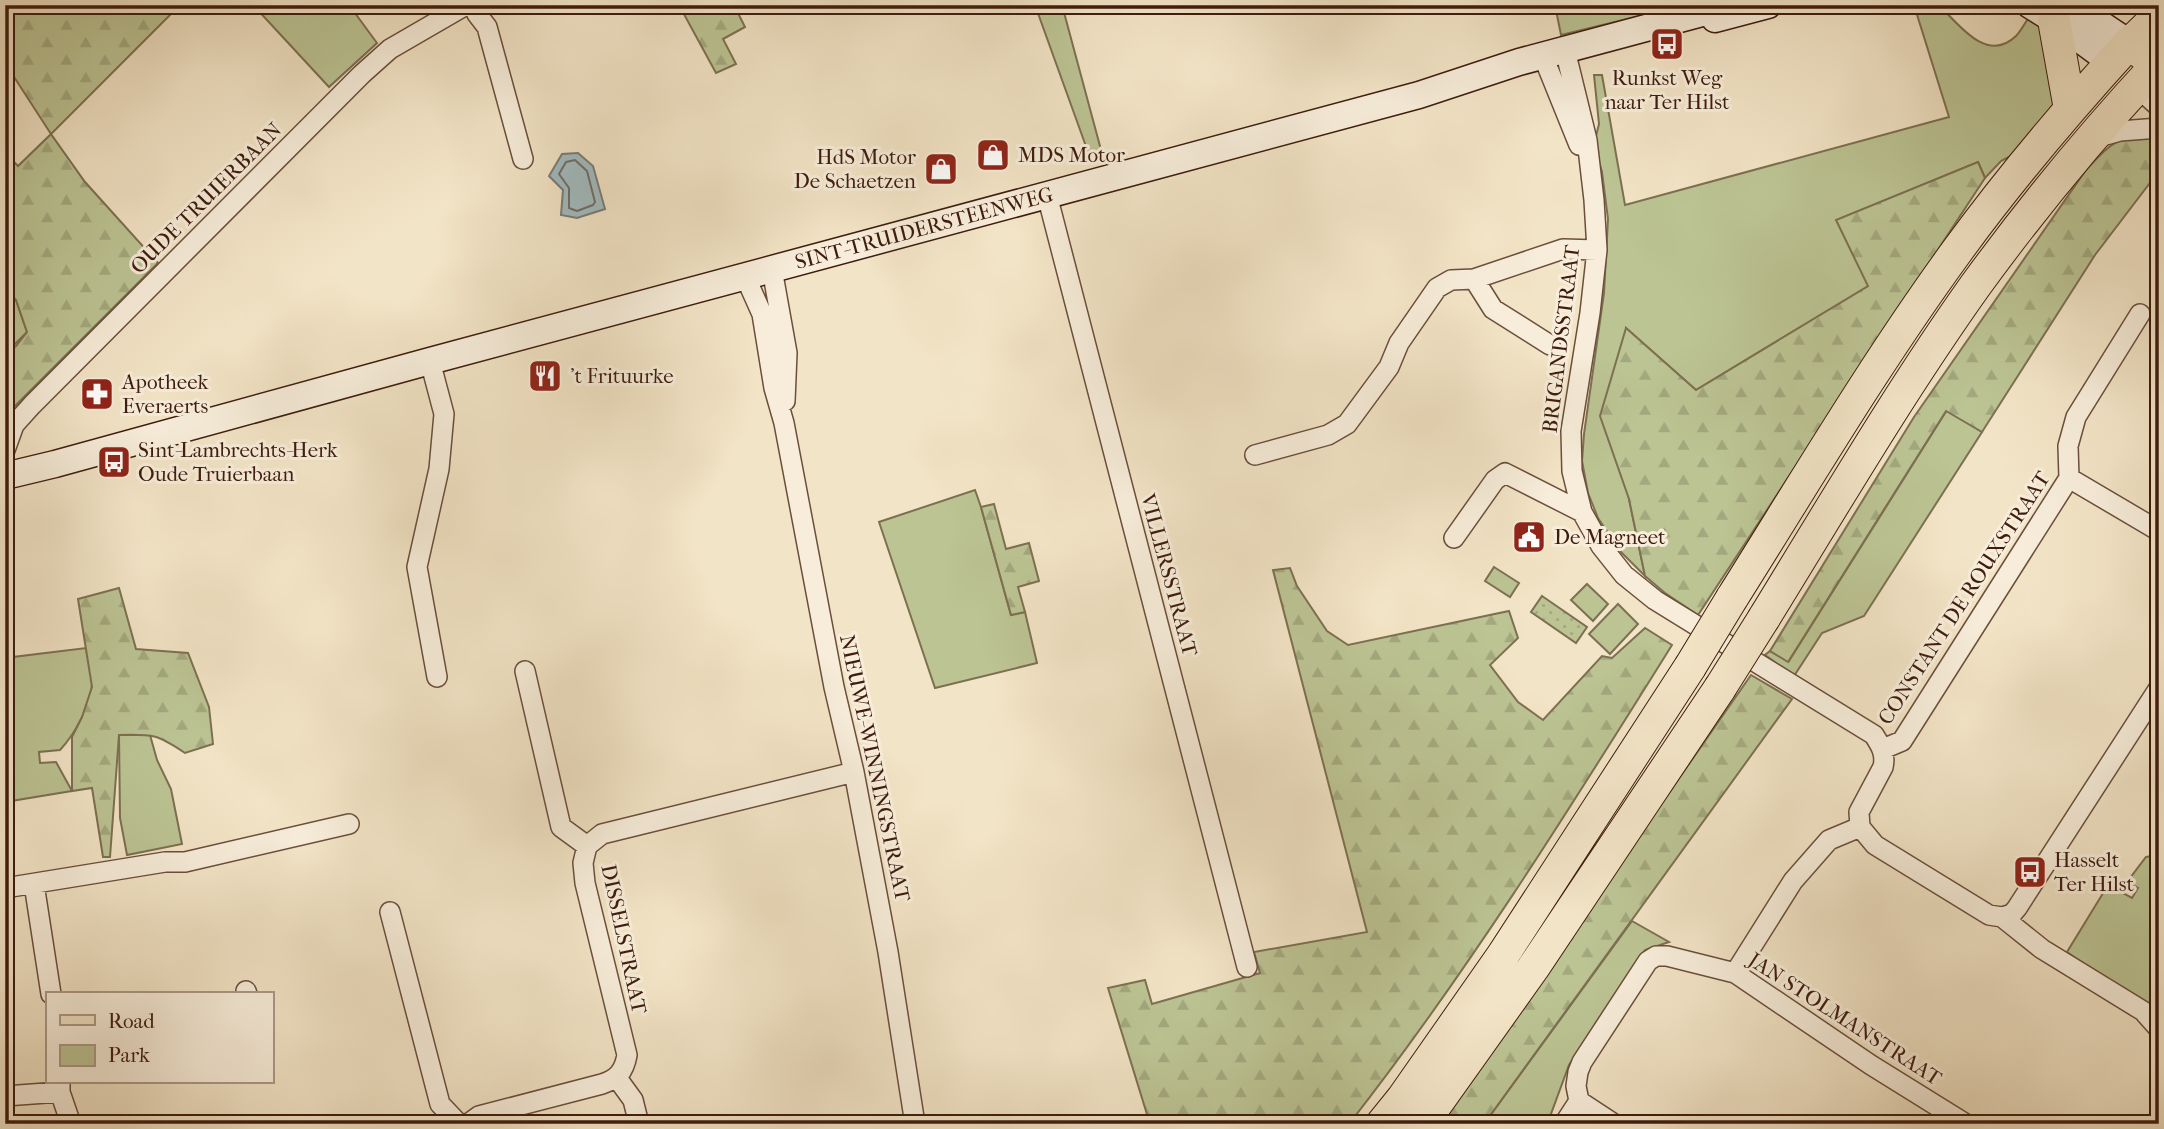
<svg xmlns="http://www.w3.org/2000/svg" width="2164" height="1129" viewBox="0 0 2164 1129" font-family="'IM FELL French Canon',serif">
  <defs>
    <pattern id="forest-firs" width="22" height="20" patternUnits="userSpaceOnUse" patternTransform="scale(1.75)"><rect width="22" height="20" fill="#bcc494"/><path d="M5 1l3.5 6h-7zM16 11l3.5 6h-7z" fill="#a3a87e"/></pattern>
    <pattern id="garden-dots" width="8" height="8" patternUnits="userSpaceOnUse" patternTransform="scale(1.75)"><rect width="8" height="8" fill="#bcc494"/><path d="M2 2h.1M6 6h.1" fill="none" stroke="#a3a87e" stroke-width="1.8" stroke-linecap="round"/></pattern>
  </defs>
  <rect width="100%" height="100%" fill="#f2e4c6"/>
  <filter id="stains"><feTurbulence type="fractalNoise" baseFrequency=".00286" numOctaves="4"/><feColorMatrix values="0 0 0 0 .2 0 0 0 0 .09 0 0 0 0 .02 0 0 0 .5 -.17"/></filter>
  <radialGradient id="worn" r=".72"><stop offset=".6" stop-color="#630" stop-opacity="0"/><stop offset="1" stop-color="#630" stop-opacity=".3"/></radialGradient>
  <path fill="#bcc494" stroke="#7d7051" stroke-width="2" d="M253 5H349L377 43 329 87Z
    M1035 5H1062L1104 161 1092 163Z
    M1555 5H1685L1561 35Z
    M1914 5H1939C1959 25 1987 64 2016 36 2021 31 2025 23 2029 17L2048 33 2054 111 2024 149 2001 161 1985 178 1978 162 1837 220 1869 286 1696 390 1626 328 1629 499 1645 576 1621 552 1598 518 1588 493 1582 461 1584 434 1604 293 1608 219 1602 172 1594 144 1599 124 1594 75H1602L1625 205 1949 117Z
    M5 287 16 300 27 332 5 354Z
    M1947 410 1982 432 1864 616 1822 633 1794 676 1765 655 1770 651 1789 661Z
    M975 490 981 507 1011 615 1025 612 1037 663 935 688 879 522Z
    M1494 567 1519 583 1510 597 1485 581Z
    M1587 584 1608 604 1593 621 1571 600Z
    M1618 604 1638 624 1610 654 1589 634Z
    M86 648C88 659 91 670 92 681 93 703 74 735 60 750L39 752 40 763 56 762 72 791 5 802V658Z
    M119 735H150L157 760 171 789 182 844 127 855 120 818Z
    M2159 846V1011L2156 1015 2067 952 2108 885 2132 898 2138 888 2127 882 2146 857 2152 856Z
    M1632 921 1669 942 1645 950 1569 1065 1548 1122 1484 1124Z"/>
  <path fill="url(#forest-firs)" stroke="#7d7051" stroke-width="2" d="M5 5H180L51 134 85 182 158 263 5 416V354L16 346 27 332 16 300 5 287V159L8 156 18 166 51 134 5 63Z
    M679 5H751L738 13 745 27 723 39 736 64 716 73Z
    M2159 134V171L2095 255 1982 432 1946 411 1788 662 1770 651 1914 417 2086 170C2115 139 2116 138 2159 134Z
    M1978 162 1985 178 1698 615 1665 593 1645 576 1629 499 1600 416 1626 328 1696 390 1868 286 1836 220Z
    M994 504 1006 549 1029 543 1039 581 1018 587 1025 612 1011 615 981 507Z
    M1290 568 1297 586 1327 631 1348 645 1509 611 1518 638 1490 665 1518 702 1543 720 1602 656 1612 658 1645 628 1672 645C1570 808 1468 972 1349 1124H1150L1108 988 1145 980 1152 1004 1260 973 1254 952 1367 932 1273 570Z
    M119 588 136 649 188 653 209 707 213 744 185 753C157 734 153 734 119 735L110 857H103L92 788 72 791V737L82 717 92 687 78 599Z
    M1751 675 1792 699 1484 1124H1438Z"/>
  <path fill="url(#garden-dots)" stroke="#7d7051" stroke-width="2" d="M1542 596 1587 627 1576 643 1531 612Z"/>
  <path fill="#a1bbc0" stroke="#797b79" stroke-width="2" d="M578 153 593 166 605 209 577 218 561 215 563 190 549 176 562 154Z"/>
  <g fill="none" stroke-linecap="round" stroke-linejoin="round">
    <path stroke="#706c67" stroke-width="2" d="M575 160 587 171 595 202 593 205 577 211 569 208V188L559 174 566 162Z"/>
    <defs>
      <path id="minor" d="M474 5 477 14 487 27 523 159
        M1565 50 1587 140 1594 200 1597 250 1590 313 1571 431 1572 471 1582 512 1601 546 1624 575 1655 600 1874 735C1881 746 1886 754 1883 767L1859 812 1860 827 1875 845 1989 915 2002 917 2042 949 2143 1011 2159 1029
        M1543 56 1579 145
        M2137 87 2159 107
        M2095 138 2120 131 2159 128
        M1047 195 1247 967
        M772 269 787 353 785 401
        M745 276 762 314 774 388 784 423 834 687 854 772 888 952 915 1124
        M1474 279 1493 309 1550 345
        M430 361 444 414 439 469 417 567 437 677
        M5 450 14 425 32 405 362 74 390 49 466 5
        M1255 455 1328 435 1347 424 1389 367 1399 343 1437 288 1451 280 1474 279 1563 249 1597 250
        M2069 478 2159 531
        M1454 538 1495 480 1505 473 1582 512
        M525 671 561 827 587 846
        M1883 749 1902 741 2069 478 2068 446 2076 417 2140 314
        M34 884 51 994
        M5 888 165 862H185L349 824
        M390 912 440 1104 459 1124
        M2002 917 2012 914 2017 908 2159 688
        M1735 973 1793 881 1829 840 1860 827
        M246 991 247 994
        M617 1078 633 1100 639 1124
        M60 1082V1092L71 1124
        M5 1096 60 1092
        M1579 1101 1614 1124
        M468 1124 479 1116 602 1084C617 1079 624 1072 627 1055L585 883 583 863 587 846 602 834 854 772
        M1564 1124 1579 1101 1576 1086 1578 1072 1582 1062 1648 961 1656 956H1667L1735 973 1871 1065 1966 1124"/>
      <path id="secondary" d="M2030 5 2054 20 2111 62
        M2072 5 2129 43
        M1715 19 1768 5
        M5 476 55 464 430 361 1419 95 1519 62 1732 5"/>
      <path id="primary" d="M2129 43 2159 14"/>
      <path id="trunk" d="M2054 20 2070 109
        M1732 598C1805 482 1876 362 1957 251 2010 178 2068 110 2129 43L2157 65C2092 135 2031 209 1975 286 1899 393 1833 506 1764 618
        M1382 1124 1403 1098 1503 955 1690 667
        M1422 1124 1533 968 1720 688"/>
    </defs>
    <use href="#minor" stroke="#6b4e3c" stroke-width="22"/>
    <use href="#secondary" stroke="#3e1c0e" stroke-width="29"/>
    <use href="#primary" stroke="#3e1c0e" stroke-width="32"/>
    <use href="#trunk" stroke="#3e1c0e" stroke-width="34"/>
    <use href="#minor" stroke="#f7edda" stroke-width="19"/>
    <use href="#secondary" stroke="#f7edda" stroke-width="26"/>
    <use href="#primary" stroke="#f2e4c6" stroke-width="30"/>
    <use href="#trunk" stroke="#f2e4c6" stroke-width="32"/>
    <defs>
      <path id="trunk-bridge" d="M1690 667 1732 598
        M1720 688 1764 618"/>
    </defs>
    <use href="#trunk-bridge" stroke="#3e1c0e" stroke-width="34" stroke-linecap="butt"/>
    <use href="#trunk-bridge" stroke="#f2e4c6" stroke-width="32"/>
  </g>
  <defs>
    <symbol id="bus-square" viewBox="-11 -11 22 22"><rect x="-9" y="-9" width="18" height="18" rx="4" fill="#8f2418" stroke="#f7edda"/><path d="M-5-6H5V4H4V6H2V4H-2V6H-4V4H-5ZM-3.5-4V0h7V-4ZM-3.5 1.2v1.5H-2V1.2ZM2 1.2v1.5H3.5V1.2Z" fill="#fff"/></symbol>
    <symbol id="shop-square" viewBox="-11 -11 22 22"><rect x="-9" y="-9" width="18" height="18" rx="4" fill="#8f2418" stroke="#f7edda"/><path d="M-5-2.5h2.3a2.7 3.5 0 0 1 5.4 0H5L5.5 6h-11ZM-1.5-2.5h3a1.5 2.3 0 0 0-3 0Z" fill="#fff"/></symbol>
    <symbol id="restaurant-square" viewBox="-11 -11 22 22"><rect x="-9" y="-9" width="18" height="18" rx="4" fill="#8f2418" stroke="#f7edda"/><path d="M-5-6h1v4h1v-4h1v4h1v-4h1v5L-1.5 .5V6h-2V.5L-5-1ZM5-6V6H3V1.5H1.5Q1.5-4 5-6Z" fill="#fff"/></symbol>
    <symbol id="pharmacy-square" viewBox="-11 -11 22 22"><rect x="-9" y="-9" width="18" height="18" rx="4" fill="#8f2418" stroke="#f7edda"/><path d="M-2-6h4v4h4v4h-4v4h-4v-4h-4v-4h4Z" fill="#fff"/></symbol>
    <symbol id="civic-square" viewBox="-11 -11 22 22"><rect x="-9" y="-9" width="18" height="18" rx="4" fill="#8f2418" stroke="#f7edda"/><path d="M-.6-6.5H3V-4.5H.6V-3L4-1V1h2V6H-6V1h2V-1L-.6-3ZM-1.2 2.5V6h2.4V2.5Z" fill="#fff"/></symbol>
  </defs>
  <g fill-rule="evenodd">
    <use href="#bus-square" x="1648" y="25" width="38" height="38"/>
    <use href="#shop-square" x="974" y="136" width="38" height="38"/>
    <use href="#shop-square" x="922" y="150" width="38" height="38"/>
    <use href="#restaurant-square" x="526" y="357" width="38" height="38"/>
    <use href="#pharmacy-square" x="78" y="375" width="38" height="38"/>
    <use href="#bus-square" x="95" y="443" width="38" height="38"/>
    <use href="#civic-square" x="1510" y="518" width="38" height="38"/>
    <use href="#bus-square" x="2011" y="853" width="38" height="38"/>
  </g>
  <g text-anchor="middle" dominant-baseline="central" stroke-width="6" stroke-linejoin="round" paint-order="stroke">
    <g font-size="21" fill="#3e1c0e" stroke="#f7edda" text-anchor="start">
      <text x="1667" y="78" text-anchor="middle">Runkst Weg<tspan x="1667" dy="24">naar Ter Hilst</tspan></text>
      <text x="1018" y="155">MDS Motor</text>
      <text x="916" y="157" text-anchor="end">HdS Motor<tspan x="916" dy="24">De Schaetzen</tspan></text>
      <text x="570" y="376">'t Frituurke</text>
      <text x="122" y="382">Apotheek<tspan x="122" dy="24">Everaerts</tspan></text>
      <text x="138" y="450">Sint-Lambrechts-Herk<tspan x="138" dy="24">Oude Truierbaan</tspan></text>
      <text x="1554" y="537">De Magneet</text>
      <text x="2054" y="860">Hasselt<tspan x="2054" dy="24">Ter Hilst</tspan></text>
    </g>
    <g font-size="21" fill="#3e1c0e" stroke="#f7edda">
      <text transform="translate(206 198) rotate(-45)">OUDE TRUIERBAAN</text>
      <text transform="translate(924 228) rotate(-15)">SINT-TRUIDERSTEENWEG</text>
      <text transform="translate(1561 339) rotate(-83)">BRIGANDSSTRAAT</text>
      <text transform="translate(1169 575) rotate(75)">VILLERSSTRAAT</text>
      <text transform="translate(1964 598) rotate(-57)">CONSTANT DE ROUXSTRAAT</text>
      <text transform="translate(875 768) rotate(78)">NIEUWE-WINNINGSTRAAT</text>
      <text transform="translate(624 939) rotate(78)">DISSELSTRAAT</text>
      <text transform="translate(1845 1019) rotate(33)">JAN STOLMANSTRAAT</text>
    </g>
  </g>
  <rect width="2164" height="1129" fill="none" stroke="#f2e4c6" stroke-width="28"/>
  <rect x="7" y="7" width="2150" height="1115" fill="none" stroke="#3e1c0e" stroke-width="3.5"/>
  <rect x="14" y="14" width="2136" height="1101" fill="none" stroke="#3e1c0e" stroke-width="2"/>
  <rect x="46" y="992" width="228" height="91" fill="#f7edda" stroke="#ad9988" stroke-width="2"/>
  <rect x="60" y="1015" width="35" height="10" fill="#f2e4c6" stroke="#ad9988" stroke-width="2"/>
  <text x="108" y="1028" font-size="21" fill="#3e1c0e">Road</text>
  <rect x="60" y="1045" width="35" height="21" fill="#bcc494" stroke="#ad9988" stroke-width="2"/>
  <text x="108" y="1062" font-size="21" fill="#3e1c0e">Park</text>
  <rect width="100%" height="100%" filter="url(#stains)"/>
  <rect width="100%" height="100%" fill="url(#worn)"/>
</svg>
